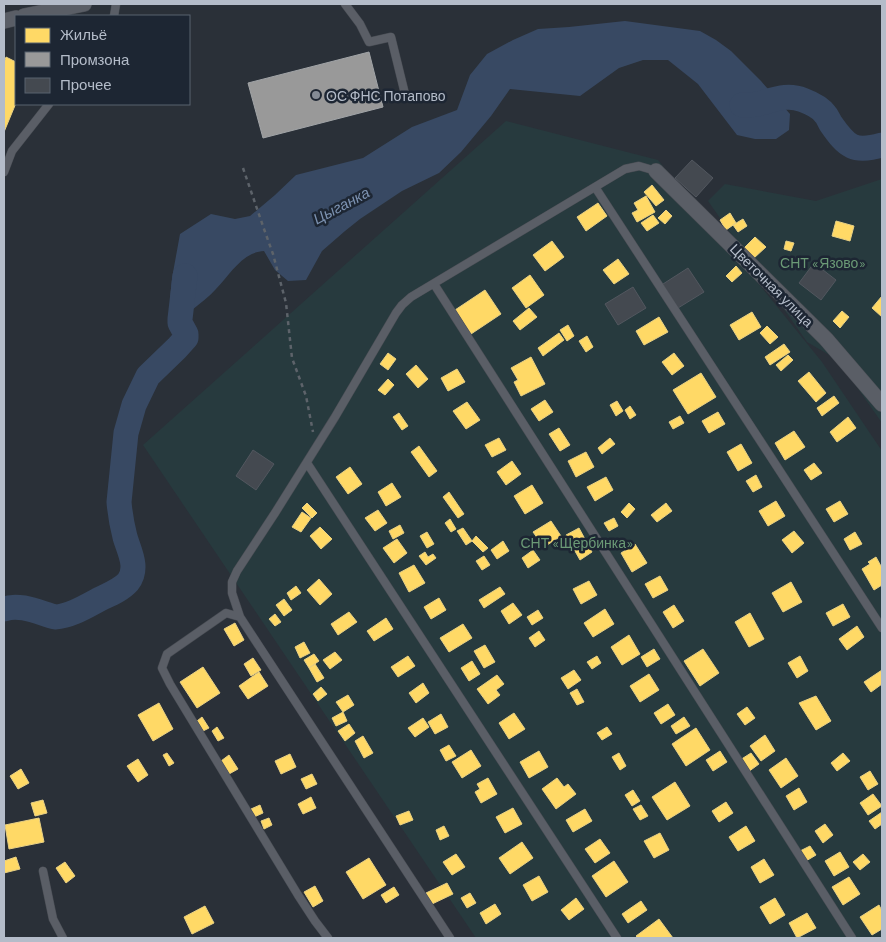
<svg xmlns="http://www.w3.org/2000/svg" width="886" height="942" viewBox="0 0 886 942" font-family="Barlow,sans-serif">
  <rect width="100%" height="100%" fill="#2a3038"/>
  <path fill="#273a3e" d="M506 121 658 160 822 362 882 451V938H476L143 445Z
    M882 179V423L838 360 807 342 708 201 725 184 816 201Z"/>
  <path fill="#384963" d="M625 21 700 31 716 40 731 51 761 81 790 114 789 130 776 139H755L737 135 698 84 668 60H643L619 68 580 96 510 89 491 116 461 152 439 173 402 191 360 219 345 231 322 251 306 280 288 281 275 270 264 251C242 252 230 275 216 289 209 297 200 303 192 310L181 308 170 299 172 278 180 234 211 214 235 219 250 216 275 195 296 175 363 158 412 127 457 110 470 75 487 54 513 40 538 29 569 27Z"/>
  <path fill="#ffd966" stroke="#e8d084" d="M6 57 16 62V103L4 132V63Z
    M652 185 664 200 656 206 644 192Z
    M646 196 655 212 637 222 632 213 638 210 634 203Z
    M598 203 607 216 586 231 577 217Z
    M666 210 672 216 665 224 658 218Z
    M730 213 736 223 726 230 720 220Z
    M653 215 659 223 647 231 641 223Z
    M743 219 747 226 738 232 733 225Z
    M836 221 854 226 850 241 832 236Z
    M755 237 766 247 754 258 744 248Z
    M552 241 564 257 545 271 533 255Z
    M786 241 794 243 791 251 784 249Z
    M618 259 629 274 614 284 603 270Z
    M736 266 742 273 732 282 726 276Z
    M530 275 544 295 526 308 512 288Z
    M485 290 501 314 471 334 455 310Z
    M882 296V317L872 308Z
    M529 308 537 317 520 330 513 321Z
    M842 311 849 317 840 328 833 321Z
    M752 312 761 327 739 340 730 325Z
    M659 317 668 332 644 345 636 331Z
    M568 325 574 336 567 341 560 330Z
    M767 326 778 337 770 344 760 333Z
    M559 333 564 340 543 356 538 348Z
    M587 336 593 347 586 352 579 341Z
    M784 344 790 352 770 365 765 357Z
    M388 353 396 359 388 370 380 364Z
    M674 353 684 366 672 375 662 362Z
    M788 355 793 360 781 371 776 365Z
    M531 357 545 384 521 396 514 382 518 380 511 368Z
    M416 365 428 379 418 388 406 374Z
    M457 369 465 382 448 391 441 378Z
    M809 372 826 393 816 402 798 381Z
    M701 373 716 397 688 414 673 390Z
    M388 379 394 385 385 395 378 390Z
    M834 396 839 403 822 416 817 408Z
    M545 400 553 412 539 421 531 409Z
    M617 401 623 411 616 416 610 405Z
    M467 402 480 420 466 429 453 411Z
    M630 406 636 415 630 419 625 410Z
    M718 412 725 424 709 433 702 421Z
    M399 413 408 426 402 430 393 417Z
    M680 416 684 423 673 429 669 422Z
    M848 417 856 428 837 442 830 432Z
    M559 428 570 445 560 451 549 434Z
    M794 431 805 447 785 460 775 443Z
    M499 438 506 450 492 457 485 445Z
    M610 438 615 444 602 454 598 448Z
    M741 444 752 463 738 471 727 452Z
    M419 446 437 471 429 477 411 452Z
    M586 452 594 467 576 477 568 461Z
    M512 461 521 474 506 485 497 472Z
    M814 463 822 473 811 480 804 470Z
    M350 467 362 484 348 494 336 477Z
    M756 475 762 487 753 492 746 481Z
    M606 477 613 490 595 501 587 487Z
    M392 483 401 497 386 506 378 492Z
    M532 485 543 503 525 514 514 496Z
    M449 492 464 514 458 518 443 497Z
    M776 501 785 516 768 526 759 511Z
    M840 501 848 514 834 522 826 509Z
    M307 503 317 513 312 518 302 508Z
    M629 503 635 509 627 518 621 512Z
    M666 503 672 511 657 522 651 515Z
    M378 510 387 523 375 531 365 518Z
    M302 512 311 518 301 532 292 527Z
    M614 518 618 526 609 531 604 523Z
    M450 519 456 529 451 532 445 523Z
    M551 521 561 536 544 547 533 532Z
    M400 525 404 533 393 539 389 531Z
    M320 527 332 539 321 549 310 536Z
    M463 528 472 541 466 545 457 531Z
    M579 528 592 552 580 560 566 535Z
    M794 531 804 543 792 553 782 540Z
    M427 532 434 544 427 548 420 536Z
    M855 532 862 544 850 550 844 539Z
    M476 536 488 548 483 552 472 541Z
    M397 539 407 553 394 563 383 548Z
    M503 541 509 551 497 559 491 550Z
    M635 544 647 563 632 572 621 553Z
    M533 550 540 560 528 568 522 558Z
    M425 552 428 557 433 554 436 558 426 565 419 556Z
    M484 556 490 565 482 570 476 561Z
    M876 557 882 568V585L874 590 862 569 870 564 868 562Z
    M414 565 425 583 409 592 399 573Z
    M660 576 668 590 653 598 645 584Z
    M319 579 332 594 320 605 307 590Z
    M589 581 597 595 581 604 573 589Z
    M791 582 802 602 783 612 772 593Z
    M296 586 301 593 291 600 287 593Z
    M500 587 505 594 484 608 479 600Z
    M439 598 446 610 431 619 424 607Z
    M284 599 292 610 284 616 276 605Z
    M513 603 522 615 509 624 501 611Z
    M843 604 850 617 833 626 826 613Z
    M674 605 684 621 673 628 663 612Z
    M605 609 614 624 593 637 584 623Z
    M538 610 543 618 532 625 527 617Z
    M349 612 357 622 338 635 331 624Z
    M750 613 764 639 749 647 735 622Z
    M275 614 281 622 275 626 269 619Z
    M386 618 393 629 374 641 367 631Z
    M235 623 244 640 234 646 224 629Z
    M463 624 472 638 449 652 440 638Z
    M857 626 864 637 847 650 839 639Z
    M539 631 545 640 535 647 529 638Z
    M629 635 640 654 622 665 611 647Z
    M304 642 310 653 300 658 295 647Z
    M485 645 495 662 484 668 474 651Z
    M654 649 660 659 647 667 641 657Z
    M703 649 719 673 700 686 684 661Z
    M335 652 342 660 330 669 323 660Z
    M314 654 319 661 309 668 304 660Z
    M408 656 415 666 398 677 391 667Z
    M597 656 601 663 592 669 587 662Z
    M800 656 808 671 797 678 788 663Z
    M253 658 261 670 251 676 244 664Z
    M472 661 480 674 469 681 461 668Z
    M315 664 324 678 317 682 309 668Z
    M203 667 220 693 197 708 180 682Z
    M574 670 581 680 568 689 561 678Z
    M882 670V684L871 692 864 682Z
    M259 672 268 686 248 699 239 686Z
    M649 674 659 690 640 702 630 686Z
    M497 675 504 684 496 690 500 695 488 704 477 689Z
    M423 683 429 693 416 703 409 693Z
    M321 687 327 694 318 701 313 694Z
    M577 689 584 702 577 705 570 693Z
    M348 695 354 705 343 712 336 702Z
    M816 696 831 721 816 730 799 703Z
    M159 703 173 729 153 741 138 715Z
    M668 704 675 715 661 724 654 713Z
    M747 707 755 718 745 725 737 714Z
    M343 712 347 721 336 726 332 718Z
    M514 713 525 729 509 739 499 723Z
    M441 714 448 727 435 734 428 722Z
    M202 717 209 728 203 731 197 721Z
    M684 717 690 726 676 734 671 726Z
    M423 718 429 727 415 737 408 728Z
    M349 724 355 733 345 741 338 731Z
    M217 727 224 738 218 741 212 731Z
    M607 727 612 734 602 740 597 733Z
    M696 728 710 750 686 766 672 744Z
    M765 735 775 751 761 761 750 746Z
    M363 736 373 753 364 758 355 741Z
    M449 745 456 756 446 761 440 750Z
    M471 750 481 766 462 778 452 762Z
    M539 751 548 767 529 778 520 762Z
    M720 751 727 762 713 771 706 760Z
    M167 753 174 763 169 766 163 755Z
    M619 753 626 766 620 770 612 757Z
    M751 753 759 764 748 772 740 760Z
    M843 753 850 761 837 771 831 763Z
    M290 754 296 767 281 774 275 761Z
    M229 755 238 769 229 774 221 761Z
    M786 758 798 776 781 788 769 770Z
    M138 759 148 775 138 782 127 766Z
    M21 769 29 783 18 789 10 776Z
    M870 771 878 784 868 790 860 777Z
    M312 774 317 784 306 789 301 779Z
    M488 778 497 794 481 803 475 792 480 789 477 784Z
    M557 778 564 787 568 784 576 794 556 809 542 789Z
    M675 782 690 806 667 820 652 797Z
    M799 788 807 802 794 810 786 796Z
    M633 790 640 801 632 806 625 795Z
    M873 794 882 806 868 815 860 803Z
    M311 797 316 808 303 814 298 804Z
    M43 800 47 813 35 816 31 803Z
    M726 802 733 813 719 822 712 811Z
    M260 805 263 813 254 817 251 809Z
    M641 805 648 816 640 820 633 809Z
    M513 808 522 824 505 833 496 817Z
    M585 809 592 821 573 832 566 820Z
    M409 811 413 820 400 825 396 816Z
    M882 812V824L875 829 869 821Z
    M39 818 44 842 9 849 5 825Z
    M269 818 272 825 264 829 261 821Z
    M825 824 833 835 823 843 815 831Z
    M444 826 449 836 440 840 436 830Z
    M746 826 755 841 738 851 729 837Z
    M660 833 669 850 654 858 644 841Z
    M600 839 610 853 595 863 585 849Z
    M522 842 533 858 510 874 499 858Z
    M810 846 816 855 806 861 800 851Z
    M840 852 849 867 834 876 825 861Z
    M456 854 465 867 452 875 443 862Z
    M863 854 870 862 860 870 853 862Z
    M16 857 20 869 4 873V861Z
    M369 858 386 885 363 899 346 872Z
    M764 859 774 875 760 883 751 867Z
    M614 861 628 882 606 897 592 876Z
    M65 862 75 876 66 883 56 868Z
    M539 876 548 892 532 901 523 885Z
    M849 877 860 894 843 905 832 887Z
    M447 883 453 894 432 904 426 893Z
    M315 886 323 901 313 907 304 892Z
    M394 887 399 895 386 903 381 895Z
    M470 893 476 903 467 908 461 898Z
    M576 898 584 909 569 920 561 910Z
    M775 898 785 915 770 924 760 907Z
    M641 901 647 910 628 923 622 914Z
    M495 904 501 914 486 924 480 913Z
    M879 905 882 911V929L872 935 860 917Z
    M205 906 214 923 192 934 184 917Z
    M807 913 816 928 797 938 789 923Z
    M659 919 673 938H638L636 936Z"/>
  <path fill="#999" stroke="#a1a4a7" d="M369 52 383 107 263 138 248 83Z"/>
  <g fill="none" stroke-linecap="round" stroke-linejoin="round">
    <path stroke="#384963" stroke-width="25" d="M742 105C748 105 755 105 761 103 776 99 788 94 803 100 811 103 820 107 825 114 828 117 829 121 831 124 847 147 854 153 882 145
      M4 609C20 603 40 613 55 617 70 616 85 607 98 600 108 595 121 590 128 582 139 568 129 551 125 537 122 525 120 514 119 502L126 433 134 405 148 376 177 348 186 338V334L180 323V319L185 276"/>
  </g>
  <path fill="#444950" stroke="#52575f" d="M692 160 713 178 696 197 675 178Z
    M814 263 836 280 821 300 799 283Z
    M688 268 704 292 678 308 663 284Z
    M633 287 646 308 618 325 605 304Z
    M253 450 274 464 256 490 236 476Z"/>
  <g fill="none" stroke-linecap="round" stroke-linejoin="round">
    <defs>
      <path id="service" d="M345 4 360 24 369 42 391 37 405 94
        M114 16 116 4
        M4 172 12 151 49 104
        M595 187 882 628
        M434 284 852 938
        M307 463 617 938
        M240 617 232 593V582L237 571 275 513 335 417 396 313 402 305 411 297 625 169 639 166 656 171
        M43 871 53 919 63 938
        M328 938 315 921 298 895 170 684 162 668 167 654 226 613 240 617 450 938"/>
      <path id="minor" d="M24 16 84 4
        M4 21 16 18
        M656 171 826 339 882 404"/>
    </defs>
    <use href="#service" stroke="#484c53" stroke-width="9"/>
    <use href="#minor" stroke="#484c53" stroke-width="16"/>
    <path stroke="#5d636a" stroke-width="2.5" stroke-dasharray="4 4" stroke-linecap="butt" d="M243 168 264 229 273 254 286 303 292 358 306 396 313 432"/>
    <use href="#service" stroke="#5a5e66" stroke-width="8"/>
    <use href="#minor" stroke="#5a5e66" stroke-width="15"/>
  </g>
  <circle fill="#848b96" stroke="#1d2633" stroke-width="2" cx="316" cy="95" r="5"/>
  <g text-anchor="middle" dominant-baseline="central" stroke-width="5" stroke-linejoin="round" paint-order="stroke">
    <g font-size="14" fill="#b4bcc9" stroke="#1d2633" text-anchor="start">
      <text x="326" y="95">ОС ФНС Потапово</text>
    </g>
    <g font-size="14" fill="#6b9a76" stroke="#1d2633">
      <text x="823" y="262">СНТ «Язово»</text>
      <text x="577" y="542">СНТ «Щербинка»</text>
    </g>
    <g font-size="14" fill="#b4bcc9" stroke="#1d2633">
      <text transform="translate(772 285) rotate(45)">Цветочная улица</text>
    </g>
    <g font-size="15" font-style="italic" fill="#7c92b1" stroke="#1d2633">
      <text transform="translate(341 205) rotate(-28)">Цыганка</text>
    </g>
  </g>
  <rect width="886" height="942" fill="none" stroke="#b4bcc9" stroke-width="10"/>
  <rect x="15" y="15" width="175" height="90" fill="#1d2633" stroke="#59626f"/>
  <rect x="25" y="28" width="25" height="15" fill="#ffd966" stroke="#59626f"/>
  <text x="60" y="40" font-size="15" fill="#b4bcc9">Жильё</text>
  <rect x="25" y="52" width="25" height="15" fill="#999999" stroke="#59626f"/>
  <text x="60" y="65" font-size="15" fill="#b4bcc9">Промзона</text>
  <rect x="25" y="78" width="25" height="15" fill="#444950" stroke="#59626f"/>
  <text x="60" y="90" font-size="15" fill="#b4bcc9">Прочее</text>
</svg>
